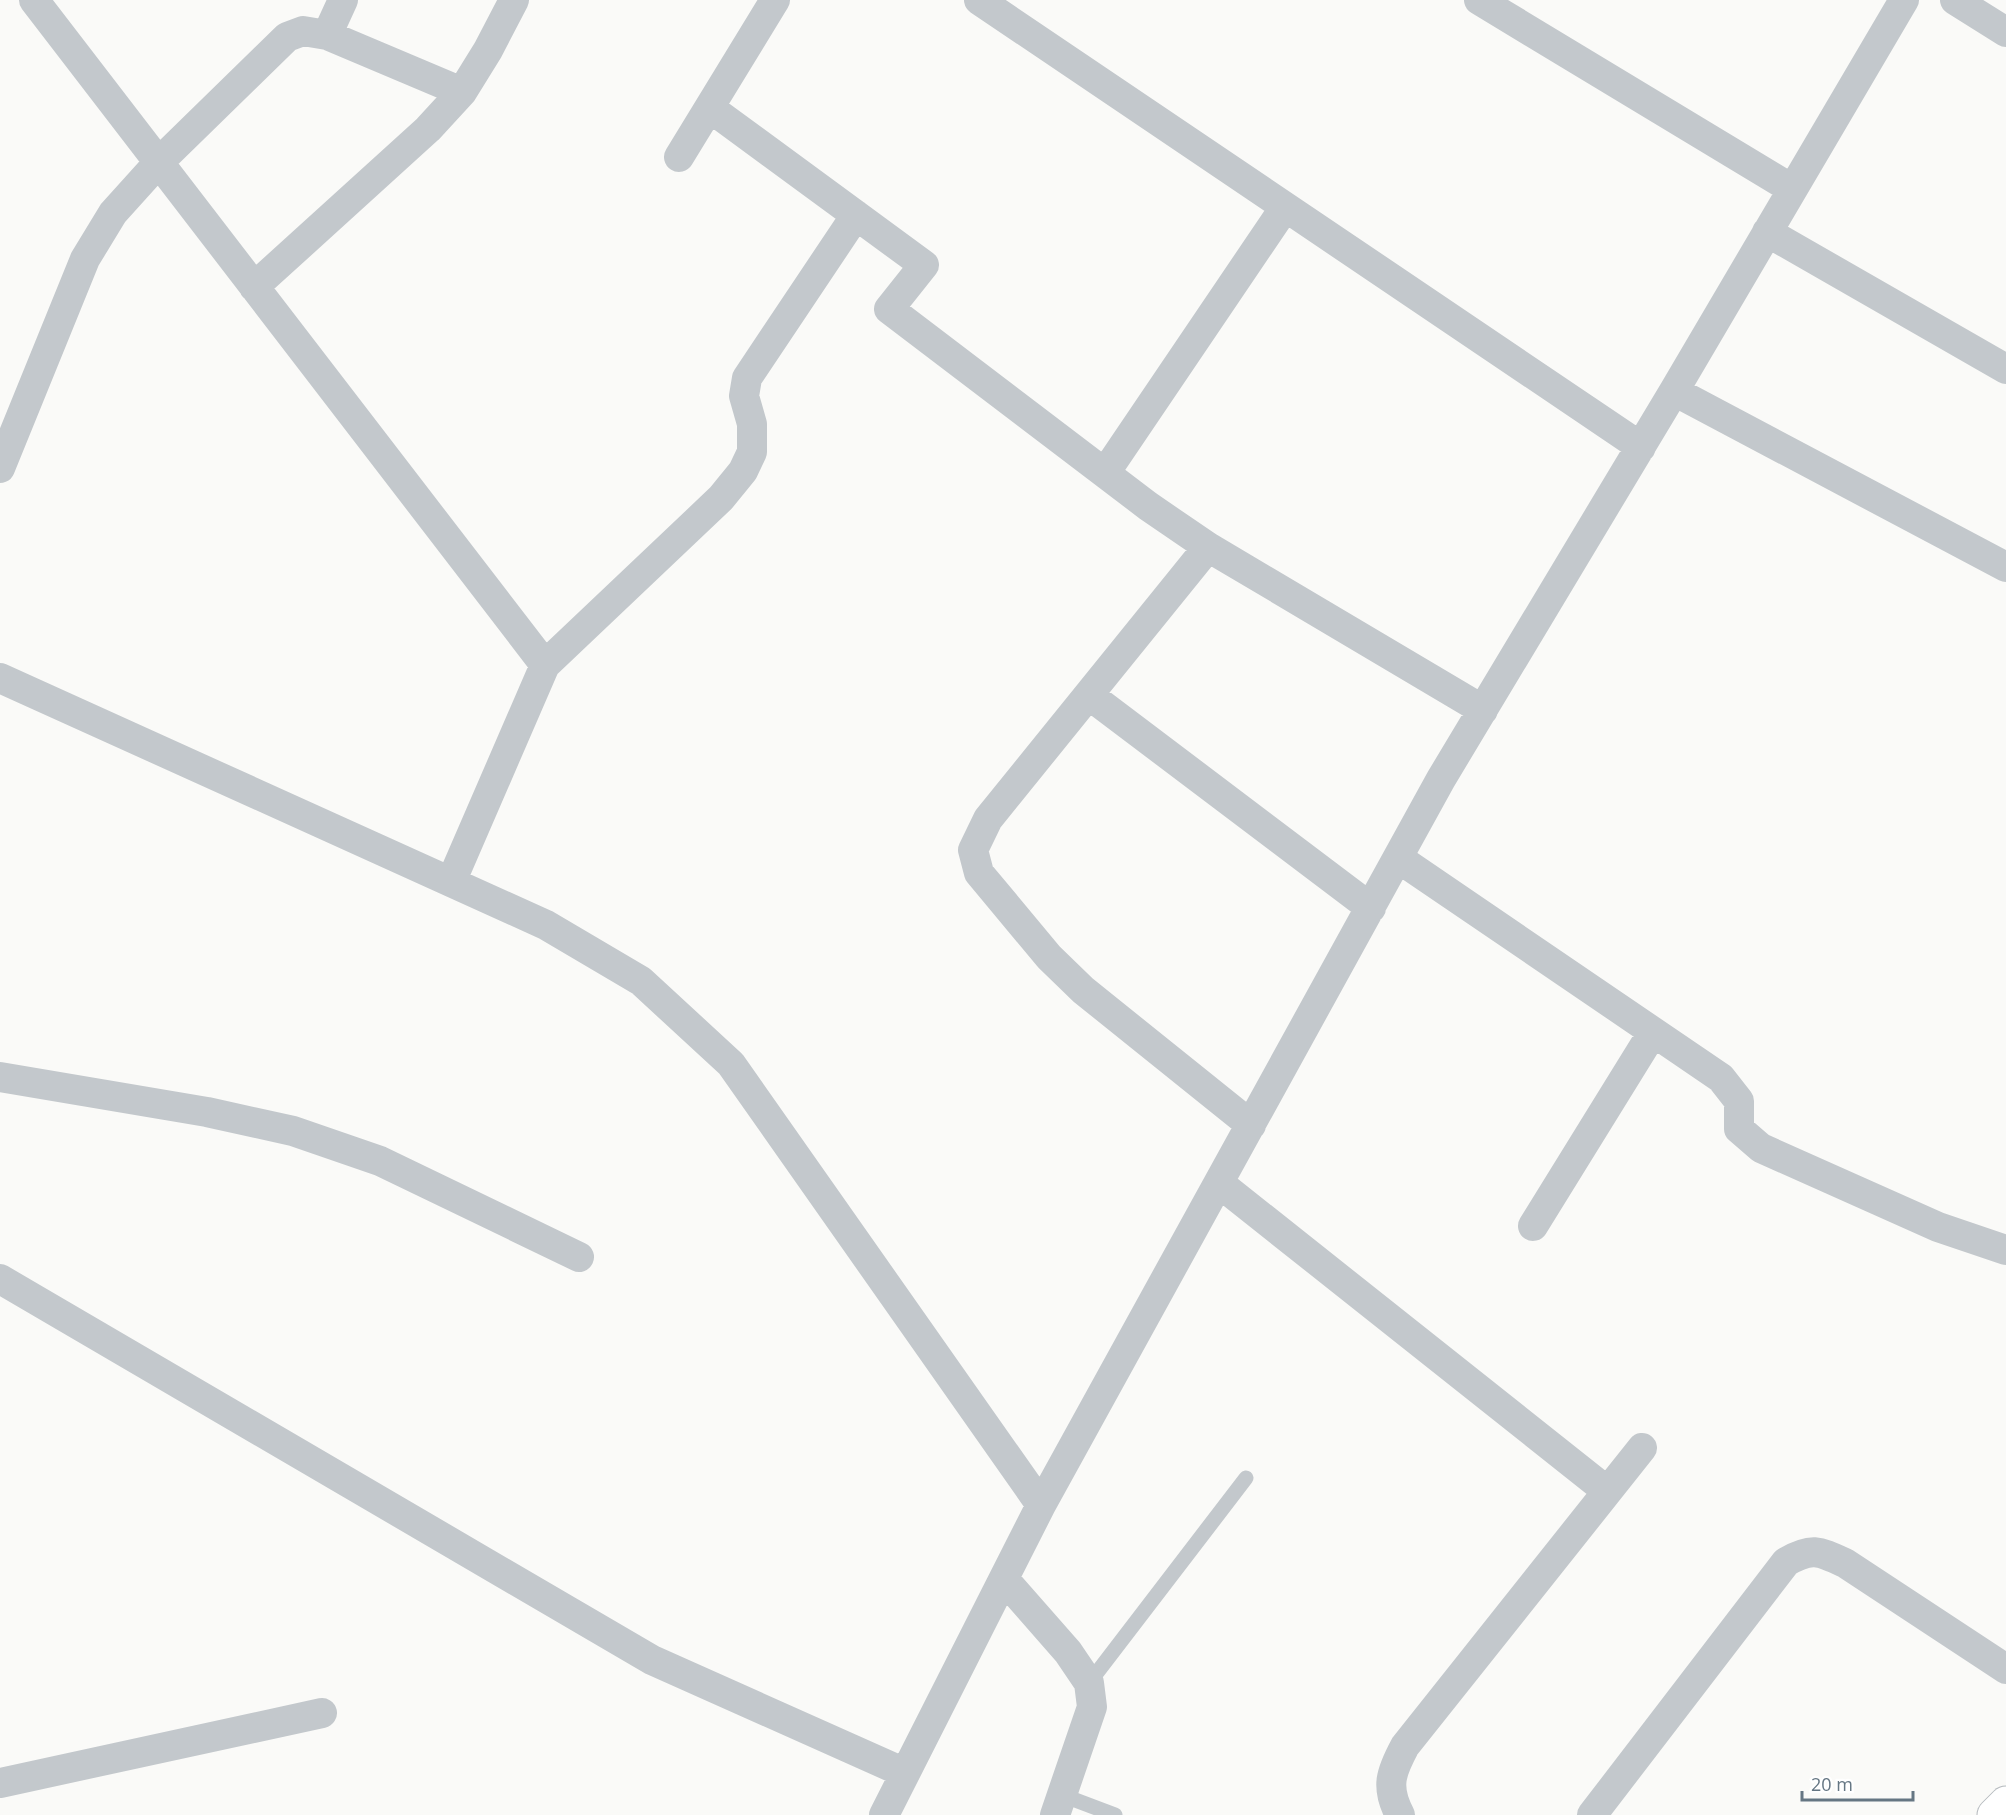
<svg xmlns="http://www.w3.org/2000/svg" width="2006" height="1815" viewBox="0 0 2006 1815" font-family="'Open Sans',sans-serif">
  <rect width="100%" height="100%" fill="#fafaf8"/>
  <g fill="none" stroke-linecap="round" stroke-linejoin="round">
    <defs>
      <path id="primary" d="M1994 1815 2006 1803"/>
    </defs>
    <use href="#primary" stroke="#b5babe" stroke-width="35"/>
    <path stroke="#c3c8cc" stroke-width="15" d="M1089 1683 1246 1478
      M1062 1795 1115 1815"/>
    <path stroke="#c3c8cc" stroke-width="30" d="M34 0 545 665 451 882
      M979 0 1641 447
      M1479 0 1792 189
      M1955 0 2006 32
      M327 35 343 0
      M710 108 924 265 889 309 1148 506 1208 547 1483 710
      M679 157 775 0
      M1767 232 2006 369
      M254 287 428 129 462 92 488 50 514 0
      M1674 391 2006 567
      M0 468 85 259 113 213 159 162 287 37 303 31 327 35 462 92
      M1105 473 1285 207
      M1208 547 988 819 973 850 979 873 1049 957 1083 990 1251 1125
      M545 665 721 498 743 471 752 452V424L744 396 747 378 856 215
      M0 678 546 925 641 981 731 1064 1041 1505
      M1089 695 1371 908
      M1398 858 1721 1078 1739 1101V1129L1761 1148 1938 1227 2006 1250
      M0 1077 207 1112 293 1131 380 1161 579 1257
      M1219 1183 1607 1491
      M1533 1226 1653 1032
      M0 1279 652 1660 905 1773
      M1004 1579 1068 1652 1089 1683 1092 1707 1055 1815
      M0 1783 322 1713
      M884 1815 1041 1505 1441 779 1674 391 1904 0
      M1400 1815C1385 1787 1391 1772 1405 1746L1642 1448
      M1592 1815 1786 1562C1812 1547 1819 1551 1845 1563L2006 1669"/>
    <use href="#primary" stroke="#fff" stroke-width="33"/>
  </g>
  <path d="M1802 1791v9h111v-9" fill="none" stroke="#657683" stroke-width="3"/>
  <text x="1811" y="1791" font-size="18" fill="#657683" stroke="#ffffff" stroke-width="4.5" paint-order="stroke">20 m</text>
</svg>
